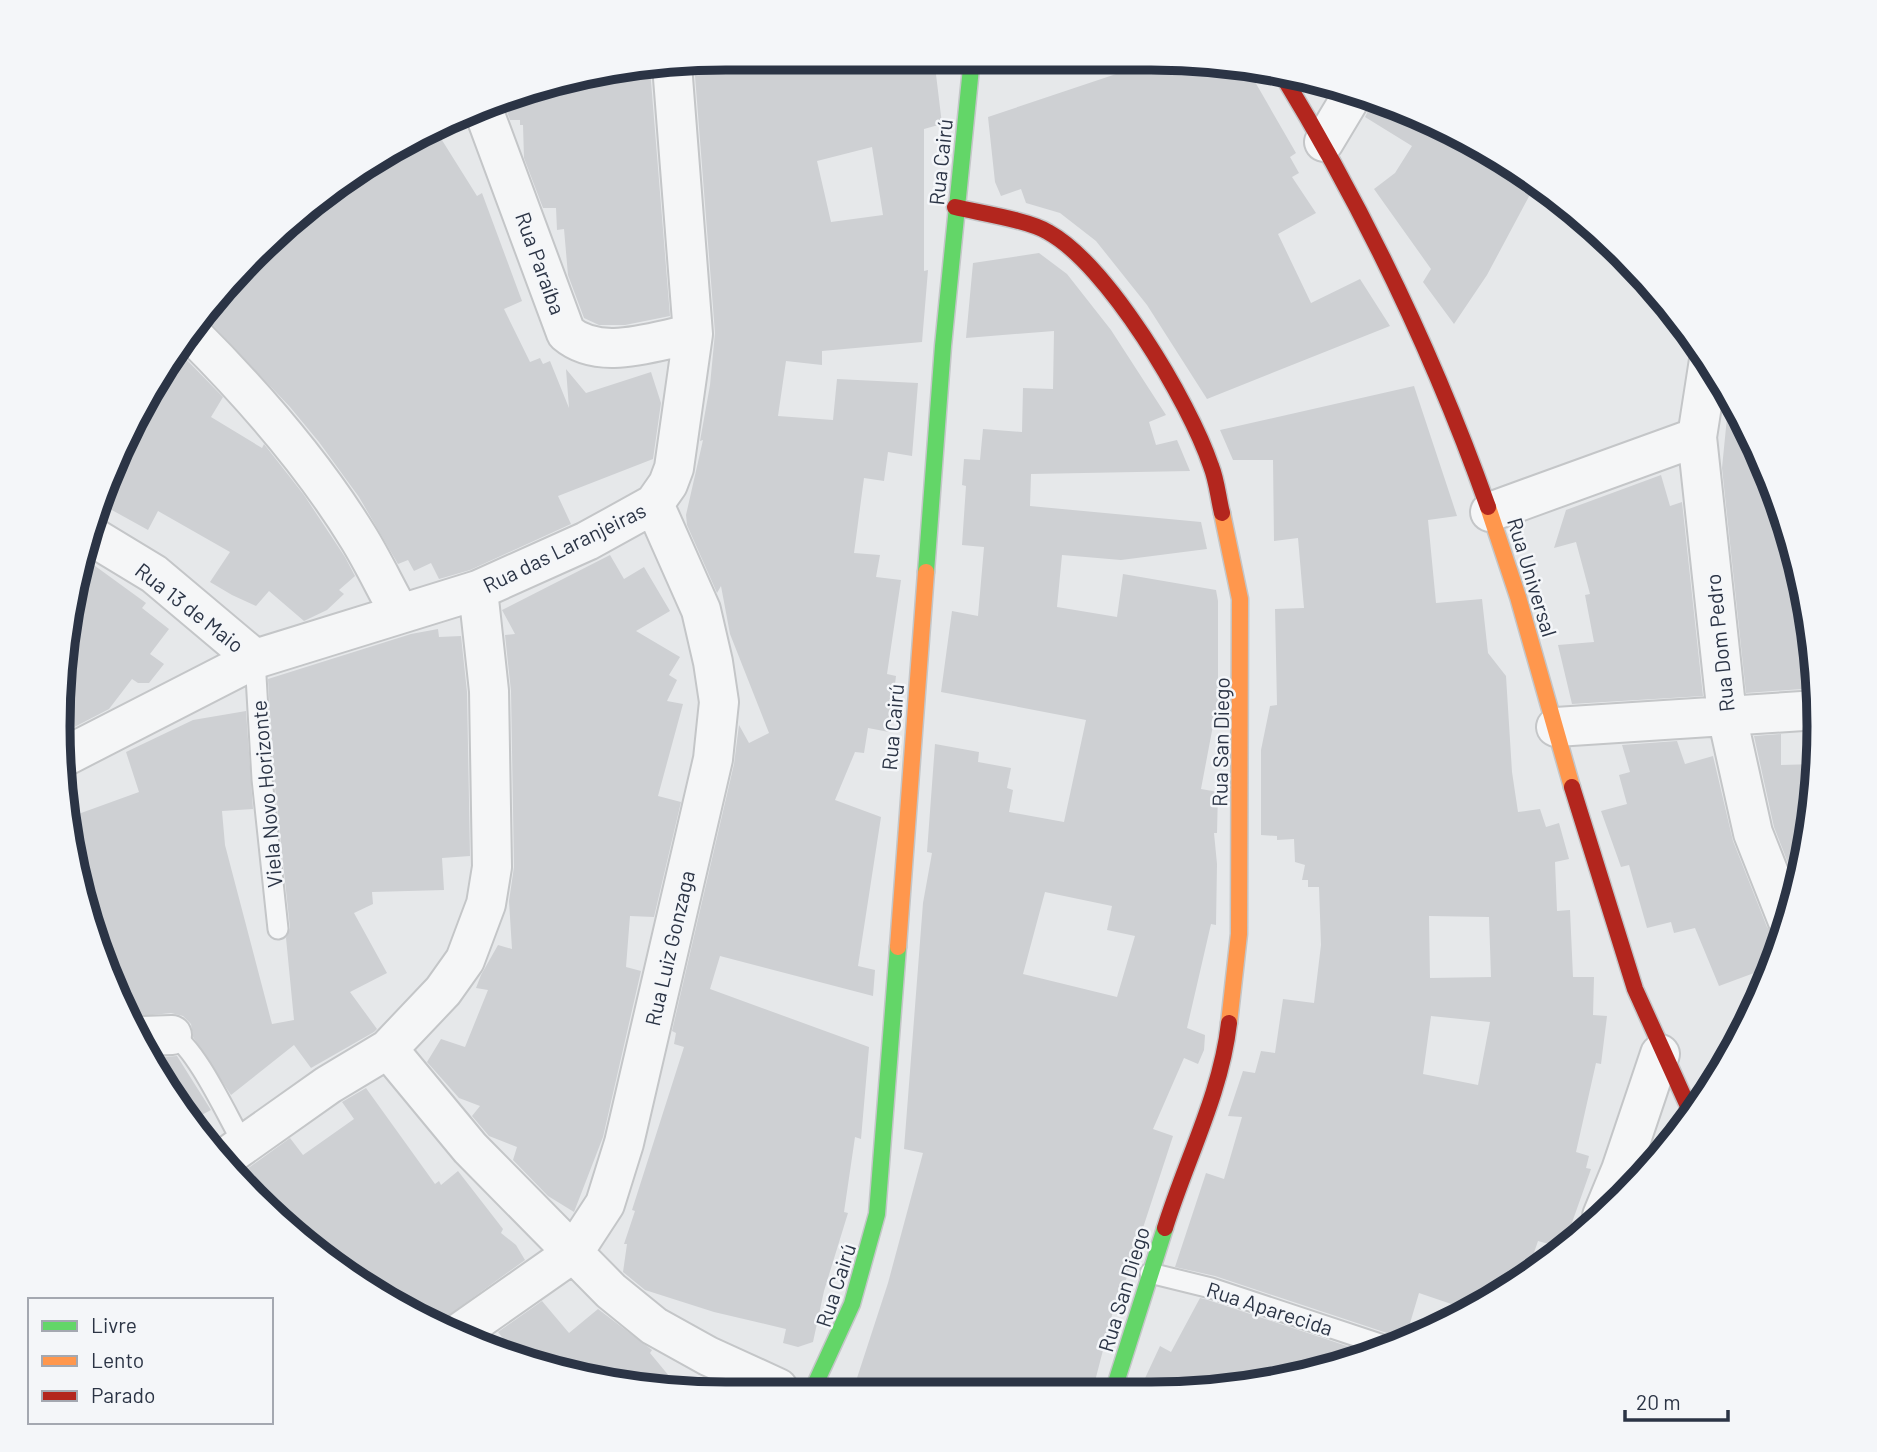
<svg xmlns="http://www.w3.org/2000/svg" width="1877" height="1452" viewBox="0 0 1877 1452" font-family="Barlow,sans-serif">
  <rect width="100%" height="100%" fill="#e6e8ea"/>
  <path fill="#ced0d3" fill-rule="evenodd" d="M794 58H934L942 124 924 129V271L928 270 922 342 822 351V365L786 361 778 416 833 420 837 379 918 383 912 456 888 452 884 481 864 478 854 553 880 555 876 577 901 580 887 674 896 676 889 732 868 728 864 753 855 752 835 800 881 817 858 966 875 970 873 996 720 956 710 989 869 1047 861 1139 855 1137 844 1212 848 1213 824 1291 813 1342 798 1347 783 1343 786 1329 714 1312 645 1290 623 1272 627 1244H624L635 1211 632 1210 684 1047 674 1044 676 1033 672 1031 734 764 739 725 749 743 769 733 730 634 721 586 717 593 687 525 686 515 703 440 700 441 710 385 715 333 694 63 721 60 724 74ZM872 147 883 215 831 222 817 161Z
    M1161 59H1194L1247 68 1296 153 1290 157 1299 173 1292 177 1316 213 1278 234 1311 303 1360 279 1390 326 1207 399 1147 305 1096 241 1060 213 1026 203 1021 189 1001 196 995 182 988 117Z
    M650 69 670 316 625 325H599L584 318 568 275 564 229 557 230 556 208H543L524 158 523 125H520V120H510L503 101 553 81Z
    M1374 99 1447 127 1534 187 1487 275 1454 324 1423 282 1431 269 1374 189 1395 173 1412 146 1365 117Z
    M435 129 477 196 482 193 522 301 504 309 530 362 540 358 543 364 550 361 569 408 566 369 586 393 651 372 661 403 653 459 558 496 571 524 470 570 439 579 431 563 414 571 408 560 398 564 359 497 319 442 290 407 205 317 254 253 392 147Z
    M1039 253 1067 274 1111 330 1166 415 1149 422 1156 445 1177 440 1190 471 1031 474 1030 506 1201 522 1207 549 1121 560 1062 555 1057 607 1117 617 1123 574 1216 590 1218 601V699L1201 789 1218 792 1217 833H1214L1217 864 1216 925 1211 924 1187 1028 1205 1035 1204 1050 1198 1064 1184 1058 1153 1129 1173 1136 1123 1289 1119 1288 1093 1389H889L857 1378 888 1283 923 1153 904 1149 923 903 932 853 927 852 935 744 979 752 978 762 1011 768 1007 788 1013 790 1009 812 1064 822 1086 720 941 692 952 611 978 616 984 547 962 545 966 486 962 485 964 459 980 460 983 429 1022 432 1023 388 1053 389 1054 331 966 338 973 263ZM1045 892 1112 906 1107 930 1135 936 1117 997 1023 974Z
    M178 351 223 397 211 417 262 448 264 444 304 495 345 557 355 576 339 590 344 594 327 610 304 621 269 591 256 606 232 595 210 582 230 552 158 511 148 530 101 504 147 392Z
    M1414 386 1457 516 1428 520 1436 603 1482 599 1488 653 1506 676 1512 772 1518 812 1540 809 1546 827 1559 823 1569 859 1555 862 1557 911 1570 910 1573 977H1594L1593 1015 1607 1016 1601 1064 1596 1063 1576 1152 1589 1156 1586 1168 1591 1169 1563 1248 1538 1241 1525 1279 1466 1309 1419 1293 1405 1340 1400 1342 1393 1335 1215 1276 1175 1267 1206 1173 1224 1179 1242 1117 1228 1116 1243 1071 1255 1073 1261 1051 1275 1053 1283 999 1314 1003 1321 945 1319 887H1308V880H1302L1305 865 1295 862 1294 839 1277 840V836L1261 835V750L1270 706 1277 705 1275 609 1304 608 1298 538 1274 541 1273 460H1233L1220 430ZM1429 916 1489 917 1491 977 1430 978ZM1431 1016 1490 1022 1478 1085 1423 1074Z
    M1729 397 1769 471 1806 596 1816 688 1746 693 1722 468Z
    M1661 475 1670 506 1682 502 1703 696 1572 704 1558 645 1594 642 1585 595 1590 594 1576 542 1554 548 1566 510Z
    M80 555 146 603 142 608 169 629 150 654 164 664 149 683H138L132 679 109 709 59 735Z
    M610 555 624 579 644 567 670 611 636 631 680 657 669 675 677 680 667 701 683 704 658 796 681 802 654 917 630 916 626 967 641 971 603 1137 574 1212 548 1196 513 1160 517 1147 489 1136 472 1116 480 1106 459 1098 427 1062 441 1039 465 1047 488 990 476 988 481 975 498 945 512 949 509 901 514 867 511 691 505 635 515 634 502 610Z
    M438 629 439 637 461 636 467 692 470 856 442 858 444 890 372 892 373 904 354 913 387 973 350 992 377 1029 374 1032 311 1068 294 1045 231 1095 193 1037 191 1024 183 1016 171 1013 134 1017 81 899 70 817 139 792 126 752 193 720 246 711 253 809 222 811 225 845 272 1024 294 1020 286 938 290 928 274 778 268 679 411 634Z
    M1781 734V765L1815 764 1806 857 1797 886 1774 827 1754 736Z
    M1677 741 1685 764 1713 756 1733 841 1767 927 1781 940 1773 966 1719 986 1695 928 1674 933 1671 922 1647 928 1629 865 1621 867 1601 811 1627 804 1619 775 1630 772 1622 745Z
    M177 1056 211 1110 190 1121 170 1097 152 1058Z
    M366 1088 435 1184 439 1181 441 1185 458 1171 503 1229 501 1233 516 1245 525 1260 438 1323 355 1282 254 1199 236 1177 290 1138 303 1155 354 1119 342 1102Z
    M1200 1298 1208 1300 1374 1355 1292 1376 1286 1372 1283 1378 1238 1389H1140L1160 1346 1171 1352Z
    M542 1301 569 1333 598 1309 652 1350 650 1353 679 1388H638L521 1361 498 1332Z"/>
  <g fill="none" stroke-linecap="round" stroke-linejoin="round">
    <defs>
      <path id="lane" d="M255 659 262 779 278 929
        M172 1035C196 1047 228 1118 244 1145
        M1150 1273 1211 1288 1389 1347"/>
      <path id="street" d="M483 109 566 333C600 362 653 341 693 334
        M1324 142 1354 92
        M192 334C254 396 312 462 358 537 373 561 385 587 399 612
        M1709 360 1697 437 1727 716 1753 833 1787 919
        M1490 512 1697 437
        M88 534 154 574 255 659
        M1556 727 1818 710
        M62 758 255 659 478 590 587 541 654 504 668 484 674 468 693 334 672 65
        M143 1036 172 1035
        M388 1049 470 1148 611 1291 654 1326 708 1356 778 1388
        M222 1160 328 1085 388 1049 443 991 465 960 486 904 492 867 489 691 478 590
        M1602 1216 1621 1170 1660 1054
        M459 1333 573 1253 605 1204 624 1143 713 759 719 702 713 662 701 610 654 504"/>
      <path id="fast" d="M926 572 943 346 972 58
        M813 1389 852 1304 877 1214 898 947
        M1114 1389 1165 1228"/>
      <path id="slow" d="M1488 507 1518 597 1572 787
        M1222 513 1240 599 1239 934 1229 1023
        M898 947 926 572"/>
      <path id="jam" d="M1281 73C1365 211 1434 355 1488 507
        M955 207C980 213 1028 220 1048 232 1108 265 1189 401 1211 466 1217 481 1218 497 1222 513
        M1572 787 1635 989 1692 1115
        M1165 1228C1186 1160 1221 1094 1229 1023"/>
    </defs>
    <use href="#lane" stroke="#c4c6c8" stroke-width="23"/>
    <use href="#street" stroke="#c4c6c8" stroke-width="42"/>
    <use href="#fast" stroke="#c4c6c8" stroke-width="19"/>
    <use href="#slow" stroke="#c4c6c8" stroke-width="19"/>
    <use href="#jam" stroke="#c4c6c8" stroke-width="19"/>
    <use href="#lane" stroke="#f5f6f7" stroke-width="19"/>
    <use href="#street" stroke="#f5f6f7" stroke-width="38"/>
    <use href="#fast" stroke="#63d668" stroke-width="16"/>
    <use href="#slow" stroke="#ff974d" stroke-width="16"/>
    <use href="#jam" stroke="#b3261e" stroke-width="16"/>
  </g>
  <g text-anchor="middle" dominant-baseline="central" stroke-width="5" stroke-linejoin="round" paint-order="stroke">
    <g font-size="21" fill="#2b3445" stroke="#f4f6f9">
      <text transform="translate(940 162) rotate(-84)">Rua Cairú</text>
      <text transform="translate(541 263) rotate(70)">Rua Paraíba</text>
      <text transform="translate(564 547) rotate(-26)">Rua das Laranjeiras</text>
      <text transform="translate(1533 577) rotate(73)">Rua Universal</text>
      <text transform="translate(190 607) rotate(38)">Rua 13 de Maio</text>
      <text transform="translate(1719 643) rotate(-96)">Rua Dom Pedro</text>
      <text transform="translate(892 727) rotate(-85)">Rua Cairú</text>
      <text transform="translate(1220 742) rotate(-89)">Rua San Diego</text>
      <text transform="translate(266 794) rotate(-95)">Viela Novo Horizonte</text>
      <text transform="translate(669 948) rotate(-77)">Rua Luiz Gonzaga</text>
      <text transform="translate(835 1285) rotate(-72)">Rua Cairú</text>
      <text transform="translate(1123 1289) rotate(-73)">Rua San Diego</text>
      <text transform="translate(1270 1308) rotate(18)">Rua Aparecida</text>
    </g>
  </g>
  <path d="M0 0H1877V1452H0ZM726 70H1151A656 656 0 0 1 1807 726V726A656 656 0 0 1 1151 1382H726A656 656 0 0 1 70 726V726A656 656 0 0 1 726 70Z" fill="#f4f6f9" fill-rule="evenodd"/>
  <path fill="none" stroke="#2b3445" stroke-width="9" d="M726 70H1151A656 656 0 0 1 1807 726V726A656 656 0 0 1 1151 1382H726A656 656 0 0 1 70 726V726A656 656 0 0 1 726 70Z"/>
  <rect x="28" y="1298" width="245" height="126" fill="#f4f6f9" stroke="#a4a8b1" stroke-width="2"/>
  <rect x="42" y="1321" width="35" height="10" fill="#63d668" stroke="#a4a8b1" stroke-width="2"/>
  <text x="91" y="1333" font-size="21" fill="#2b3445">Livre</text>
  <rect x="42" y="1356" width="35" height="10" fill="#ff974d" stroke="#a4a8b1" stroke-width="2"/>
  <text x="91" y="1368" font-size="21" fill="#2b3445">Lento</text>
  <rect x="42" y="1391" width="35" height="10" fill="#b3261e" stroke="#a4a8b1" stroke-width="2"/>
  <text x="91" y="1403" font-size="21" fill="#2b3445">Parado</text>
  <path d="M1625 1410v10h103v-10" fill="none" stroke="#2b3445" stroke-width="3.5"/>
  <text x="1636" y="1410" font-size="21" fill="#2b3445" stroke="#f4f6f9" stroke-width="5" paint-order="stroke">20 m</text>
</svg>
